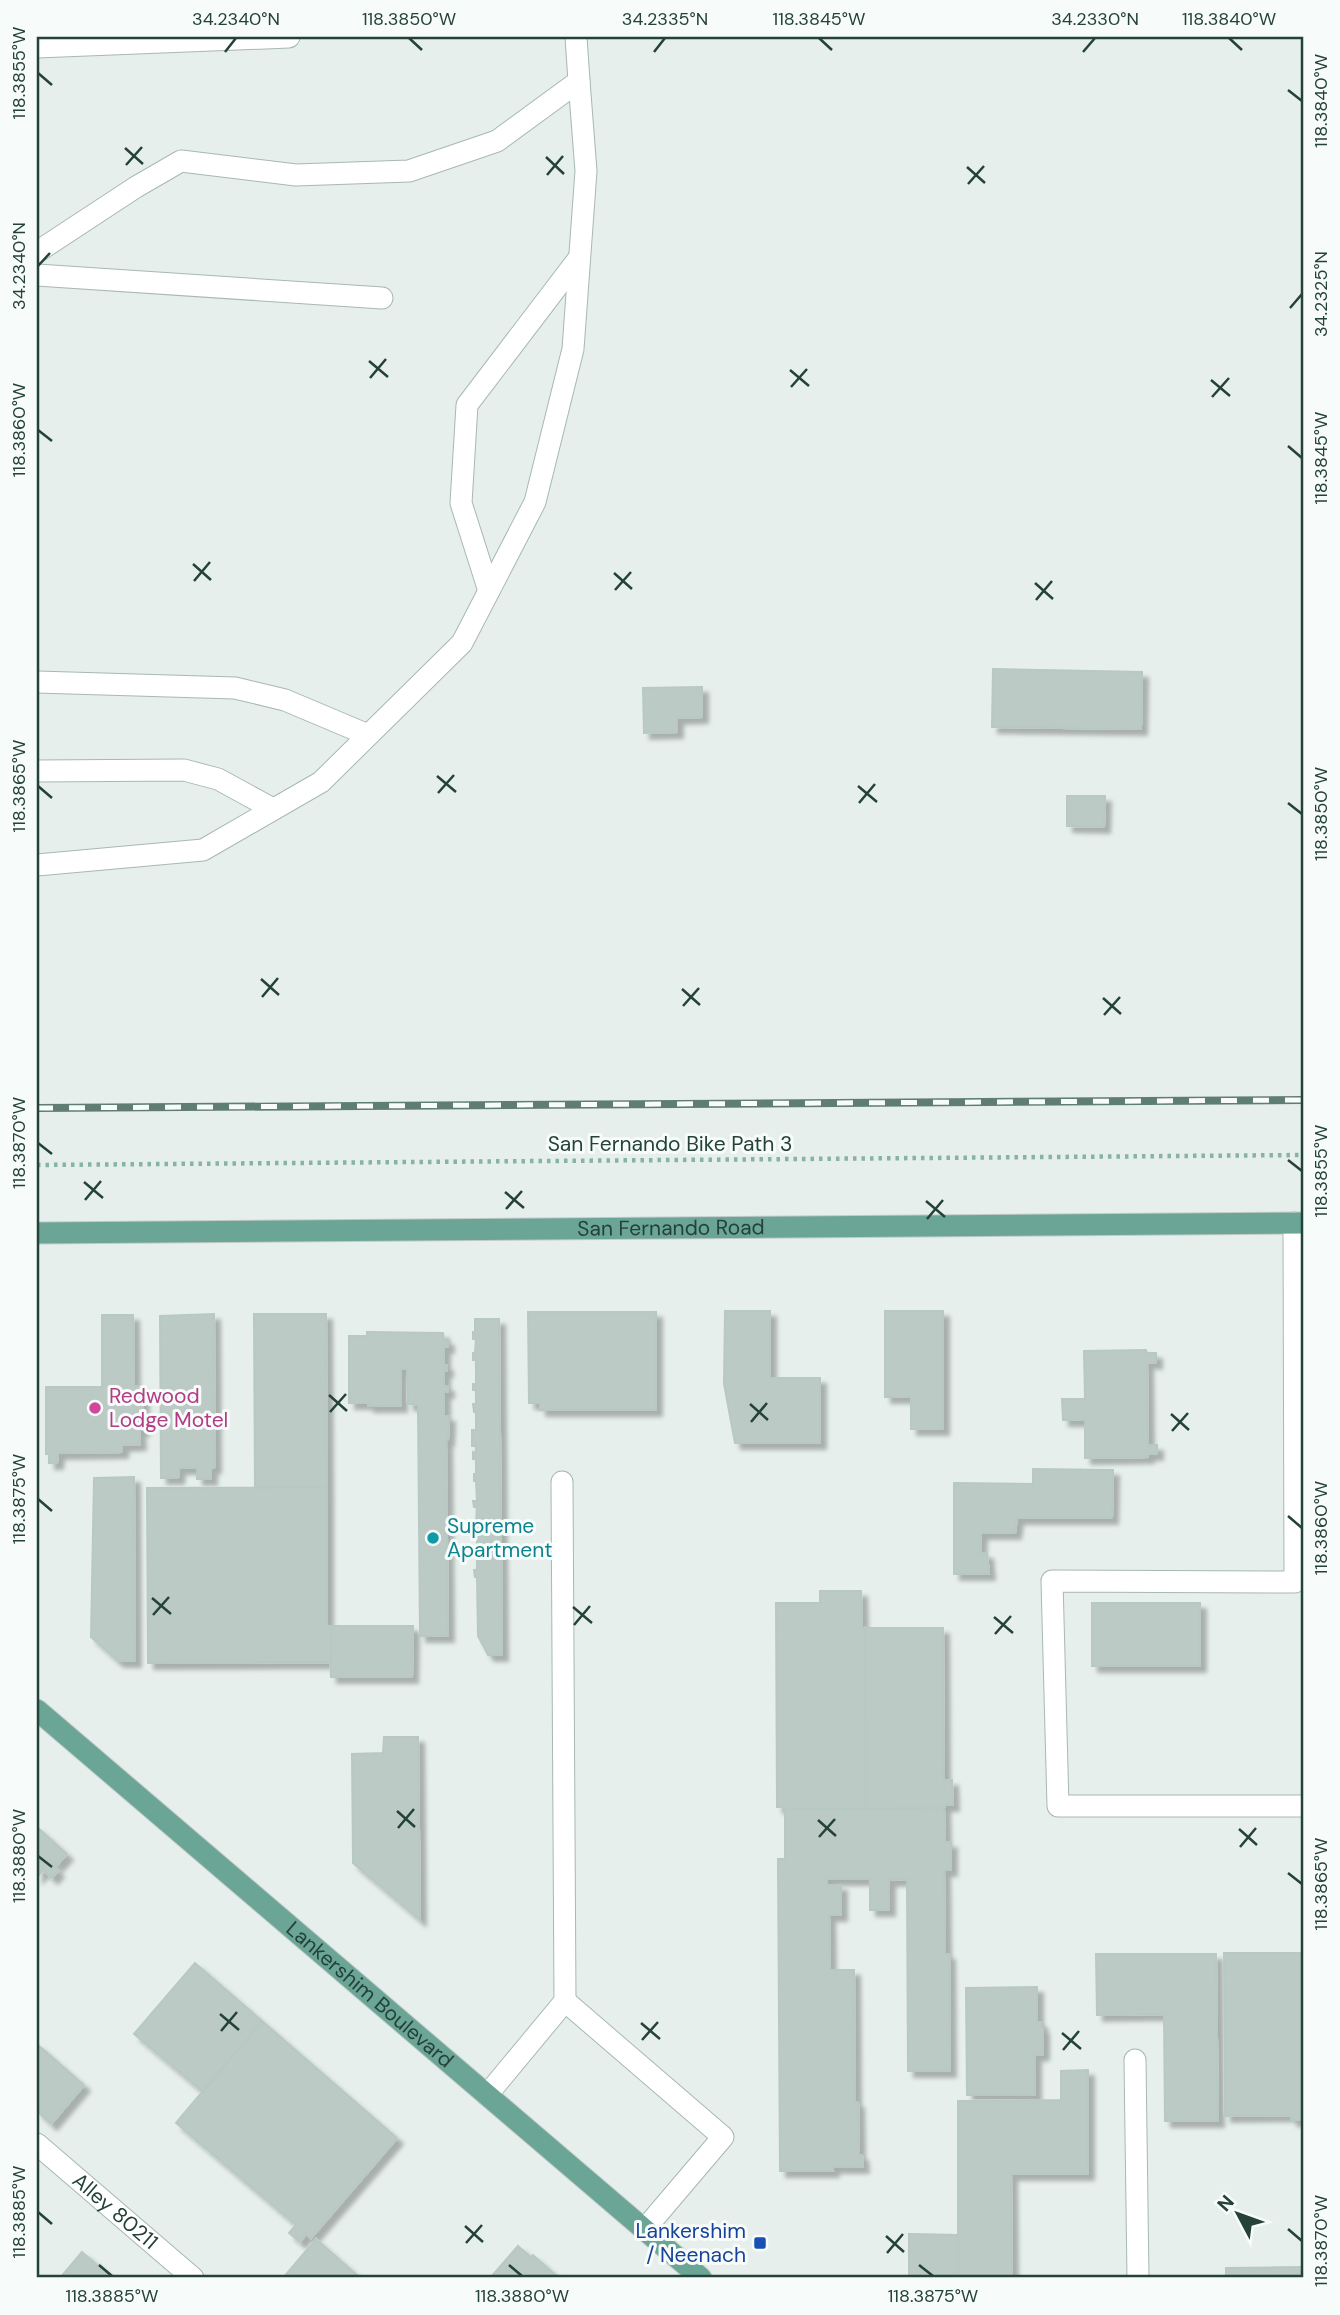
<svg xmlns="http://www.w3.org/2000/svg" width="1340" height="2315" viewBox="0 0 1340 2315" font-family="'DM Sans',sans-serif">
  <defs>
    <filter id="shadow"><feDropShadow dx="6" dy="6" stdDeviation="2" flood-color="#0004"/></filter>
  </defs>
  <rect width="100%" height="100%" fill="#e6efeb"/>
  <path fill="#bbcac4" stroke="#b8c9c2" stroke-width="2" filter="url(#shadow)" d="M993 669 1142 672 1141 729 992 727Z
    M702 687V717L677 718V732L644 733 643 688Z
    M1067 796H1105L1104 827 1067 826Z
    M725 1311H770V1378H820V1443H735L724 1384Z
    M885 1311H943V1429H911V1397H885Z
    M528 1312H656V1410H540V1403H529Z
    M214 1314 215 1467 211 1468V1479H197V1468H179L178 1478H161L160 1316Z
    M254 1314H326L327 1487 255 1488Z
    M102 1315H133L134 1386H143V1430H139L140 1444 122 1445V1452L58 1453 57 1463H49V1454H46V1387H102Z
    M475 1319H499L502 1655H488L478 1636 477 1577H475L474 1570H477V1556H474V1549H477V1529H474V1522H476L477 1507H474L473 1501H477L476 1481H474V1474H476V1459H473V1452L476 1453V1446H472V1430H476V1412H474L473 1404H476V1390H473V1384H476V1360H473V1353H475L476 1339H473V1332H475Z
    M367 1332 443 1333 444 1340H448V1347H444V1365H447V1371H444V1386H448V1392H444V1416H449L448 1440H446L448 1636H420L418 1405 408 1404 407 1369H401V1406H368V1403H349V1336H367Z
    M1146 1350 1147 1353H1156V1363L1147 1362 1148 1445H1157V1454H1148V1457L1085 1458V1420H1063L1062 1399H1085L1084 1351Z
    M1033 1469 1113 1470 1112 1518H1017L1015 1533H981L980 1553H987L989 1574H954V1483L1033 1484Z
    M134 1477 135 1661H118L91 1637 94 1478Z
    M327 1487V1626H331V1677L330 1662 148 1663 147 1488Z
    M820 1591H861L862 1629 865 1628 866 1809H785V1807H777L776 1603H820Z
    M1092 1603H1200V1666H1092Z
    M331 1626H413L412 1677H331Z
    M865 1628H943L944 1781 952 1780 953 1805H945L944 1808 866 1809Z
    M384 1737H418L420 1920 353 1863 352 1754 383 1753Z
    M944 1808 945 1843 951 1842V1870H944L945 1954H949L950 2071H908L907 1879 889 1880V1910H870V1879H827V1885H841V1915H829L830 1970H854L855 2102H858L859 2155H862L863 2167H832L833 2171H780L778 1859H785V1809Z
    M37 1827 67 1854 57 1865 51 1860 49 1862 58 1871 52 1878 43 1870 37 1877Z
    M1224 1953H1303V2120H1291V2115L1225 2116Z
    M1096 1954H1216L1218 2121H1165L1164 2014 1097 2015Z
    M195 1963 262 2021 203 2092 134 2034Z
    M1037 1987V2022H1041V2028H1043V2054L1035 2055V2095H967L966 1988Z
    M262 2021 397 2138 311 2238 306 2234 300 2242 289 2233 296 2225 176 2123Z
    M37 2044 84 2085 51 2124 37 2111Z
    M1088 2070V2174H1011L1012 2278H958V2101L1061 2100V2071Z
    M909 2234 958 2235V2278H909Z
    M316 2239 357 2275 354 2278H283Z
    M518 2246 531 2257 533 2255 559 2278H490Z
    M82 2252 113 2278H60Z
    M1303 2267V2278H1226V2268Z"/>
  <g fill="none" stroke-linecap="round" stroke-linejoin="round">
    <defs>
      <g id="service">
        <path d="M37 47 289 37"/>
        <path d="M37 252 136 187 181 161 296 175 409 171 497 141 579 81 576 37"/>
        <path d="M37 275 382 298"/>
        <path d="M489 591 461 503 467 405 579 258"/>
        <path d="M37 682 235 688 285 700 368 735"/>
        <path d="M37 771 184 770 218 779 273 809"/>
        <path d="M37 865 203 850 321 782 462 643 535 502 573 349 586 171 579 81"/>
        <path d="M1294 1223 1295 1582 1052 1581 1058 1806H1303"/>
        <path d="M562 1482 565 2001"/>
        <path d="M1135 2060 1138 2278"/>
        <path d="M487 2095 565 2001 723 2137 644 2230"/>
        <path id="s1" d="M37 2144 193 2278"/>
      </g>
      <g id="primary">
        <path id="s2" d="M37 1233 1303 1223"/>
        <path id="s3" d="M37 1710 701 2278"/>
      </g>
    </defs>
    <use href="#service" stroke="#a8b8b2" stroke-width="23"/>
    <use href="#primary" stroke="#c2cac8" stroke-width="23"/>
    <path stroke="#86b3a5" stroke-width="4.5" stroke-dasharray="3.5 5" stroke-linecap="butt" d="M37 1165 1303 1155"/>
    <use href="#service" stroke="#fff" stroke-width="21"/>
    <use href="#primary" stroke="#6aa596" stroke-width="21"/>
    <defs>
      <path id="rail" d="M37 1108 1303 1100"/>
    </defs>
    <use href="#rail" stroke="#5f7d75" stroke-width="8"/>
    <use href="#rail" stroke="#f7fbf9" stroke-width="5" stroke-dasharray="16" stroke-linecap="butt"/>
  </g>
  <path fill="none" stroke="#24423a" stroke-width="2.5" d="M409 38 422 50M819 38 832 50M1229 38 1242 50M225 52 236 38M654 52 665 38M1083 52 1095 38M38 73 52 85M1288 90 1302 101M125 148 143 164M546 157 564 174M126 165 142 147M967 167 985 183M547 175 563 156M968 184 984 166M38 266 50 253M1290 308 1302 294M369 361 388 377M790 370 809 386M370 378 386 359M1211 380 1230 396M791 387 807 369M1212 397 1229 378M38 430 52 441M1288 446 1302 458M193 564 211 580M614 573 632 589M194 581 210 562M1035 583 1053 599M615 590 631 572M1036 600 1052 581M437 776 456 792M38 786 52 798M858 786 877 802M438 793 454 775M859 803 875 784M1288 803 1302 814M261 979 279 995M682 989 700 1005M262 997 278 978M1103 998 1121 1014M683 1006 699 988M1104 1015 1120 997M38 1143 52 1154M1288 1160 1302 1171M84 1182 103 1198M505 1192 524 1208M85 1200 101 1181M926 1201 945 1217M506 1209 522 1191M927 1219 943 1200M329 1395 347 1411M750 1404 768 1420M330 1412 346 1394M1171 1414 1189 1430M751 1422 767 1403M1172 1431 1188 1413M38 1499 52 1511M1288 1516 1302 1528M152 1598 171 1614M573 1607 592 1623M153 1615 169 1597M994 1617 1013 1633M574 1625 590 1606M995 1634 1011 1616M397 1811 415 1827M818 1820 836 1836M398 1828 414 1809M1239 1829 1257 1845M819 1837 835 1819M1240 1847 1256 1828M38 1856 52 1867M1288 1873 1302 1884M220 2014 239 2030M641 2023 660 2039M221 2031 237 2012M1062 2033 1081 2049M642 2040 658 2022M1063 2050 1079 2031M38 2212 52 2224M465 2226 483 2242M1288 2229 1302 2241M886 2236 904 2252M466 2243 482 2225M887 2253 903 2234M99 2265 112 2276M509 2265 522 2276M919 2265 933 2276"/>
  <circle fill="#d1479c" stroke="#f7fbf9" stroke-width="2.5" cx="95" cy="1408" r="7"/>
  <circle fill="#0f9aa8" stroke="#f7fbf9" stroke-width="2.5" cx="433" cy="1538" r="7"/>
  <rect fill="#1a4fb4" stroke="#f7fbf9" stroke-width="2.5" x="753" y="2236" width="14" height="14" rx="3.5"/>
  <g text-anchor="middle" dominant-baseline="central" stroke-width="6" stroke-linejoin="round" paint-order="stroke">
    <g font-size="21" fill="#24423a" stroke="#f7fbf9">
      <text x="670" y="1144">San Fernando Bike Path 3</text>
      <text stroke="none"><textPath href="#s2" startOffset="634">San Fernando Road</textPath></text>
      <text stroke="none"><textPath href="#s3" startOffset="438">Lankershim Boulevard</textPath></text>
      <text stroke="none"><textPath href="#s1" startOffset="103">Alley 80211</textPath></text>
    </g>
    <g font-size="21" fill="#b23c85" stroke="#f7fbf9" text-anchor="start">
      <text x="109" y="1396">Redwood<tspan x="109" dy="24">Lodge Motel</tspan></text>
    </g>
    <g font-size="21" fill="#0d838f" stroke="#f7fbf9" text-anchor="start">
      <text x="447" y="1526">Supreme<tspan x="447" dy="24">Apartment</tspan></text>
    </g>
    <g font-size="21" fill="#164399" stroke="#f7fbf9" text-anchor="end">
      <text x="746" y="2231">Lankershim<tspan x="746" dy="24">/ Neenach</tspan></text>
    </g>
  </g>
  <rect width="1340" height="2315" fill="none" stroke="#f7fbf9" stroke-width="77"/>
  <g transform="translate(1238 2214) rotate(311)" stroke="#f7fbf9" stroke-width="5" paint-order="stroke">
  <path d="M0-5L12 26L0 18L-12 26Z" fill="#24423a"/>
  <text y="-10" font-size="19" font-weight="bold" text-anchor="middle" fill="#24423a">N</text>
  </g>
  <rect x="38" y="38" width="1264" height="2238" fill="none" stroke="#24423a" stroke-width="2.5"/>
  <g font-size="18" text-anchor="middle" fill="#24423a">
    <text x="236" y="25">34.2340°N</text>
    <text x="409" y="25">118.3850°W</text>
    <text x="665" y="25">34.2335°N</text>
    <text x="819" y="25">118.3845°W</text>
    <text x="1095" y="25">34.2330°N</text>
    <text x="1229" y="25">118.3840°W</text>
    <text transform="translate(19 73) rotate(-90)" y="6">118.3855°W</text>
    <text transform="translate(1321 101) rotate(-90)" y="6">118.3840°W</text>
    <text transform="translate(19 266) rotate(-90)" y="6">34.2340°N</text>
    <text transform="translate(1321 294) rotate(-90)" y="6">34.2325°N</text>
    <text transform="translate(19 430) rotate(-90)" y="6">118.3860°W</text>
    <text transform="translate(1321 458) rotate(-90)" y="6">118.3845°W</text>
    <text transform="translate(19 786) rotate(-90)" y="6">118.3865°W</text>
    <text transform="translate(1321 814) rotate(-90)" y="6">118.3850°W</text>
    <text transform="translate(19 1143) rotate(-90)" y="6">118.3870°W</text>
    <text transform="translate(1321 1171) rotate(-90)" y="6">118.3855°W</text>
    <text transform="translate(19 1499) rotate(-90)" y="6">118.3875°W</text>
    <text transform="translate(1321 1528) rotate(-90)" y="6">118.3860°W</text>
    <text transform="translate(19 1856) rotate(-90)" y="6">118.3880°W</text>
    <text transform="translate(1321 1884) rotate(-90)" y="6">118.3865°W</text>
    <text transform="translate(19 2212) rotate(-90)" y="6">118.3885°W</text>
    <text transform="translate(1321 2241) rotate(-90)" y="6">118.3870°W</text>
    <text x="112" y="2302">118.3885°W</text>
    <text x="522" y="2302">118.3880°W</text>
    <text x="933" y="2302">118.3875°W</text>
  </g>
</svg>
